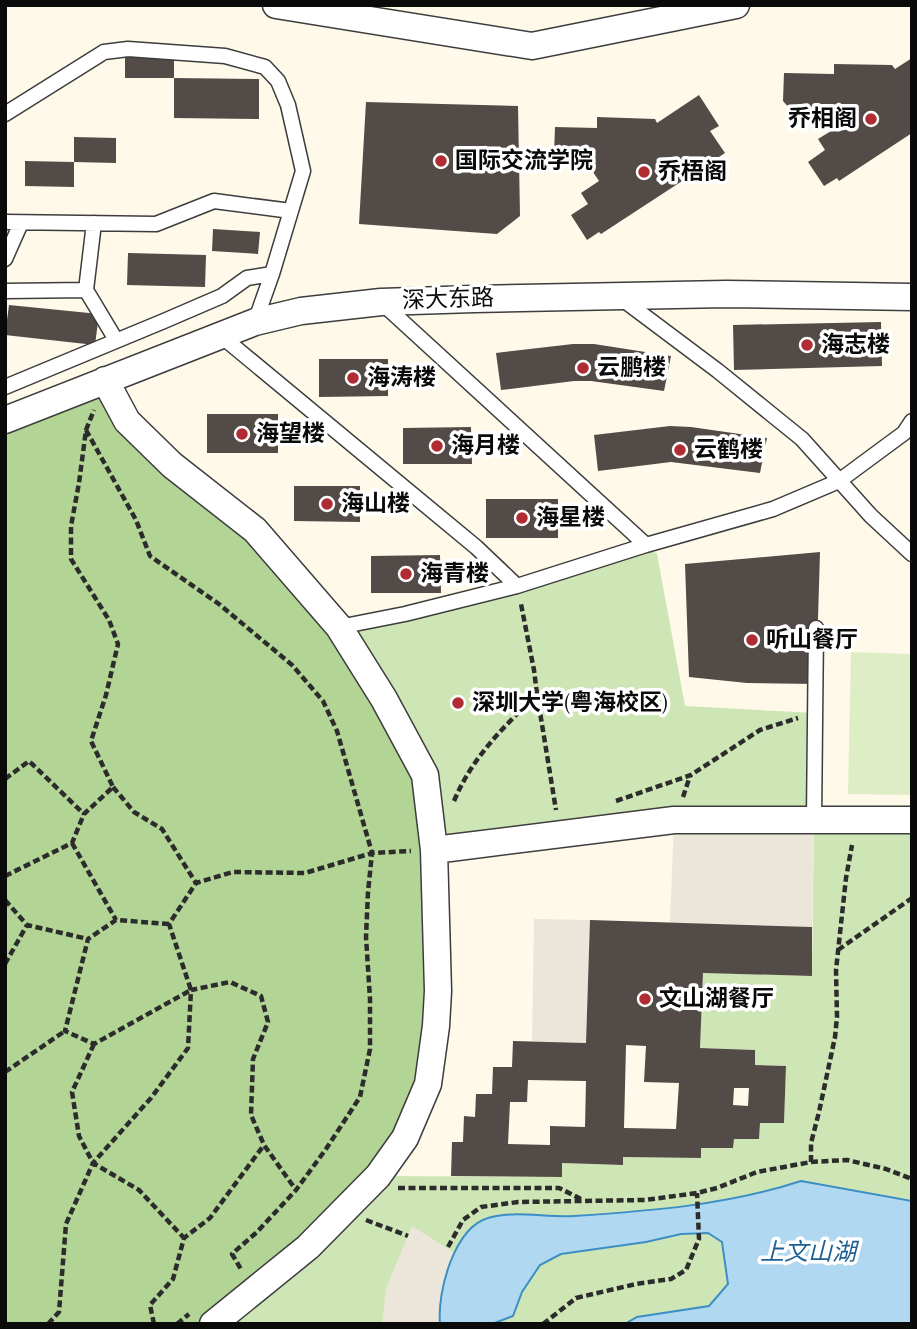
<svg xmlns="http://www.w3.org/2000/svg" width="917" height="1329" viewBox="0 0 917 1329" font-family="Spectral,'Noto Sans SC',serif">
  <rect width="100%" height="100%" fill="#fef9e8"/>
  <path fill="#cee5b5" d="M646 545 657 554 685 706 815 713V819L912 820V1324H213L378 1176 561 1177 562 1163 622 1165 623 1157 701 1158V1148H733L734 1139H759L760 1123H784L786 1066 755 1065V1050L700 1048 703 973 812 976 814 820 434 850 339 627Z"/>
  <path fill="#b2d495" d="M105 380 339 627 425 775 438 991 405 1138 213 1324H5V420Z"/>
  <path fill="#dfedc6" d="M851 652 912 654V795L848 794Z"/>
  <path fill="#ebe6d9" d="M674 820H814L812 927 670 922Z
    M534 919 590 920 586 1043 532 1041Z
    M412 1226 455 1253 443 1283 440 1315V1324H382L386 1288Z"/>
  <path fill="#b0d9f1" stroke="#3c8ec4" stroke-width="2" d="M801 1181 912 1201V1324H625L637 1317 709 1306 728 1284 722 1242 708 1233 681 1234 646 1242 561 1254 540 1265 522 1292 513 1316 492 1324H440C437 1292 454 1228 488 1218 512 1210 548 1218 574 1216 650 1211 728 1205 801 1181Z"/>
  <path fill="#524b47" fill-rule="evenodd" d="M125 56 174 57V78H125Z
    M912 58V133L839 181 837 178 824 186 808 162 825 150 818 139 836 128 824 110 790 109 783 101 784 73 834 74V64L892 65 895 69Z
    M174 78 259 79V119L174 118Z
    M699 95 719 126 710 131 725 153 601 234 599 232 587 240 571 215 588 204 581 193 599 181 587 163H561L554 154 555 127 597 128V117L655 119 657 123Z
    M366 102 518 106 520 216 497 234 359 224Z
    M74 137 116 138V163L74 162Z
    M25 161 74 162V187L25 186Z
    M213 229 260 232 258 254 212 251Z
    M128 253 206 255 205 287 127 285Z
    M9 305 99 314 95 345 5 335Z
    M881 322 882 366 734 370 733 325Z
    M573 344H594L671 356 664 391 591 381H574L501 390 496 353Z
    M319 359H388V396L319 397Z
    M207 414H278V453H207Z
    M670 426 691 427 767 438 760 473 671 462 598 471 594 435Z
    M471 427 472 464H403V428Z
    M294 486H360V522L294 521Z
    M486 499H558V538H486Z
    M820 552 816 684 747 683 689 677 685 564Z
    M440 555 441 593H371V556Z
    M590 920 812 927V976L703 973 700 1048 755 1050V1065L786 1066 784 1123H760L759 1139H734L733 1148H701V1158L623 1157V1165L562 1163V1177L451 1176 452 1142H463L464 1116 475 1117 476 1094H492L493 1067H512L513 1041 586 1043ZM626 1045 646 1046 644 1082 679 1083 676 1129 624 1128ZM528 1080 586 1081 585 1127 550 1126V1145L508 1144 510 1102H527ZM734 1088H749L748 1106 733 1105Z"/>
  <g fill="none" stroke-linecap="round" stroke-linejoin="round">
    <defs>
      <path id="lane" d="M5 114 104 52 128 49 225 56 265 67 278 81 288 105 303 171 272 274 255 322
        M5 222 156 224 214 201 291 211
        M5 259 21 223
        M86 290 116 340
        M5 291 86 290 94 223
        M622 299 718 371 802 439 871 516 912 554
        M382 303 646 545
        M220 335 476 547 517 586
        M5 387 164 321 222 296 247 278 272 274
        M339 627 405 614 517 586 646 545 773 509 839 481 904 433 912 421
        M814 820 816 628"/>
      <path id="street" d="M276 5 532 46 736 5
        M105 380 127 421 172 465 255 530 339 627 384 699 425 775 434 850 438 991 436 1026 428 1084 405 1138 378 1176 308 1247 213 1324
        M5 420 255 322 301 311 381 302 474 299 726 294 912 297
        M434 850 674 820H912"/>
    </defs>
    <use href="#lane" stroke="#3d3d3d" stroke-width="17"/>
    <use href="#street" stroke="#3d3d3d" stroke-width="29"/>
    <path stroke="#2c2c2c" stroke-width="4.5" stroke-dasharray="7 3.5" stroke-linecap="butt" d="M86 430 136 520 150 556 219 604 292 665 323 701 337 731 372 853 368 892 366 937 370 999V1049L360 1097 326 1149 296 1190 257 1232 232 1254 242 1271
      M537 694 556 810
      M5 779 29 761 84 814
      M113 787 134 812 162 829 196 883
      M683 797 690 776
      M454 801C473 756 503 728 537 694L534 670 521 604
      M616 801 691 775 760 730 798 718
      M72 843 116 920
      M5 876 72 843 84 814 113 787 91 741 106 695 118 644 109 620 71 559V526L79 483 86 430 94 410
      M5 900 27 925 88 939
      M169 924 116 920 88 939 65 1031 94 1044 191 990 169 924 196 883 233 872 305 873 372 853 411 851
      M838 950 912 898
      M5 964 27 925
      M94 1044 72 1092 79 1136 93 1163 139 1190 184 1238
      M5 1072 65 1031
      M811 1162V1143L819 1112 835 1037 837 1017 836 970 846 878 852 845
      M398 1188H559L583 1200
      M366 1220 408 1236
      M448 1247 463 1220 481 1207 518 1202 645 1200 697 1193 717 1188 757 1172 811 1162 847 1160 886 1169 912 1179
      M48 1324 59 1312 66 1224 93 1163 151 1098 188 1048 191 990 230 982 261 996 268 1022 253 1059 251 1115 264 1145 296 1190
      M154 1324 150 1305 173 1279 184 1238 210 1218 264 1145
      M177 1324 189 1314
      M543 1324 576 1298 636 1284 671 1279 686 1270 699 1239 697 1193"/>
    <use href="#lane" stroke="#fff" stroke-width="14"/>
    <use href="#street" stroke="#fff" stroke-width="26"/>
  </g>
  <g fill="#b02c32" stroke="#fff" stroke-width="2.5">
    <circle cx="871" cy="119" r="7"/>
    <circle cx="441" cy="161" r="7"/>
    <circle cx="644" cy="172" r="7"/>
    <circle cx="807" cy="345" r="7"/>
    <circle cx="583" cy="368" r="7"/>
    <circle cx="353" cy="378" r="7"/>
    <circle cx="242" cy="434" r="7"/>
    <circle cx="437" cy="446" r="7"/>
    <circle cx="680" cy="450" r="7"/>
    <circle cx="327" cy="504" r="7"/>
    <circle cx="522" cy="518" r="7"/>
    <circle cx="406" cy="574" r="7"/>
    <circle cx="752" cy="640" r="7"/>
    <circle cx="458" cy="703" r="7"/>
    <circle cx="645" cy="999" r="7"/>
  </g>
  <g text-anchor="middle" dominant-baseline="central" stroke-width="7" stroke-linejoin="round" paint-order="stroke">
    <g font-size="23" font-weight="bold" fill="#0a0a0a" stroke="#fff" text-anchor="start">
      <text x="857" y="119" text-anchor="end">乔相阁</text>
      <text x="455" y="161">国际交流学院</text>
      <text x="658" y="172">乔梧阁</text>
      <text x="821" y="345">海志楼</text>
      <text x="597" y="368">云鹏楼</text>
      <text x="367" y="378">海涛楼</text>
      <text x="256" y="434">海望楼</text>
      <text x="451" y="446">海月楼</text>
      <text x="694" y="450">云鹤楼</text>
      <text x="341" y="504">海山楼</text>
      <text x="536" y="518">海星楼</text>
      <text x="420" y="574">海青楼</text>
      <text x="766" y="640">听山餐厅</text>
      <text x="472" y="703">深圳大学(粤海校区)</text>
      <text x="659" y="999">文山湖餐厅</text>
    </g>
    <g font-size="23" fill="#0a0a0a" stroke="#fff">
      <text transform="translate(448 300) rotate(-2)">深大东路</text>
    </g>
    <g font-size="24" font-style="italic" fill="#1d5f92" stroke="#fff">
      <text x="808" y="1253">上文山湖</text>
    </g>
  </g>
  <rect width="917" height="1329" fill="none" stroke="#0a0a0a" stroke-width="14"/>
</svg>
